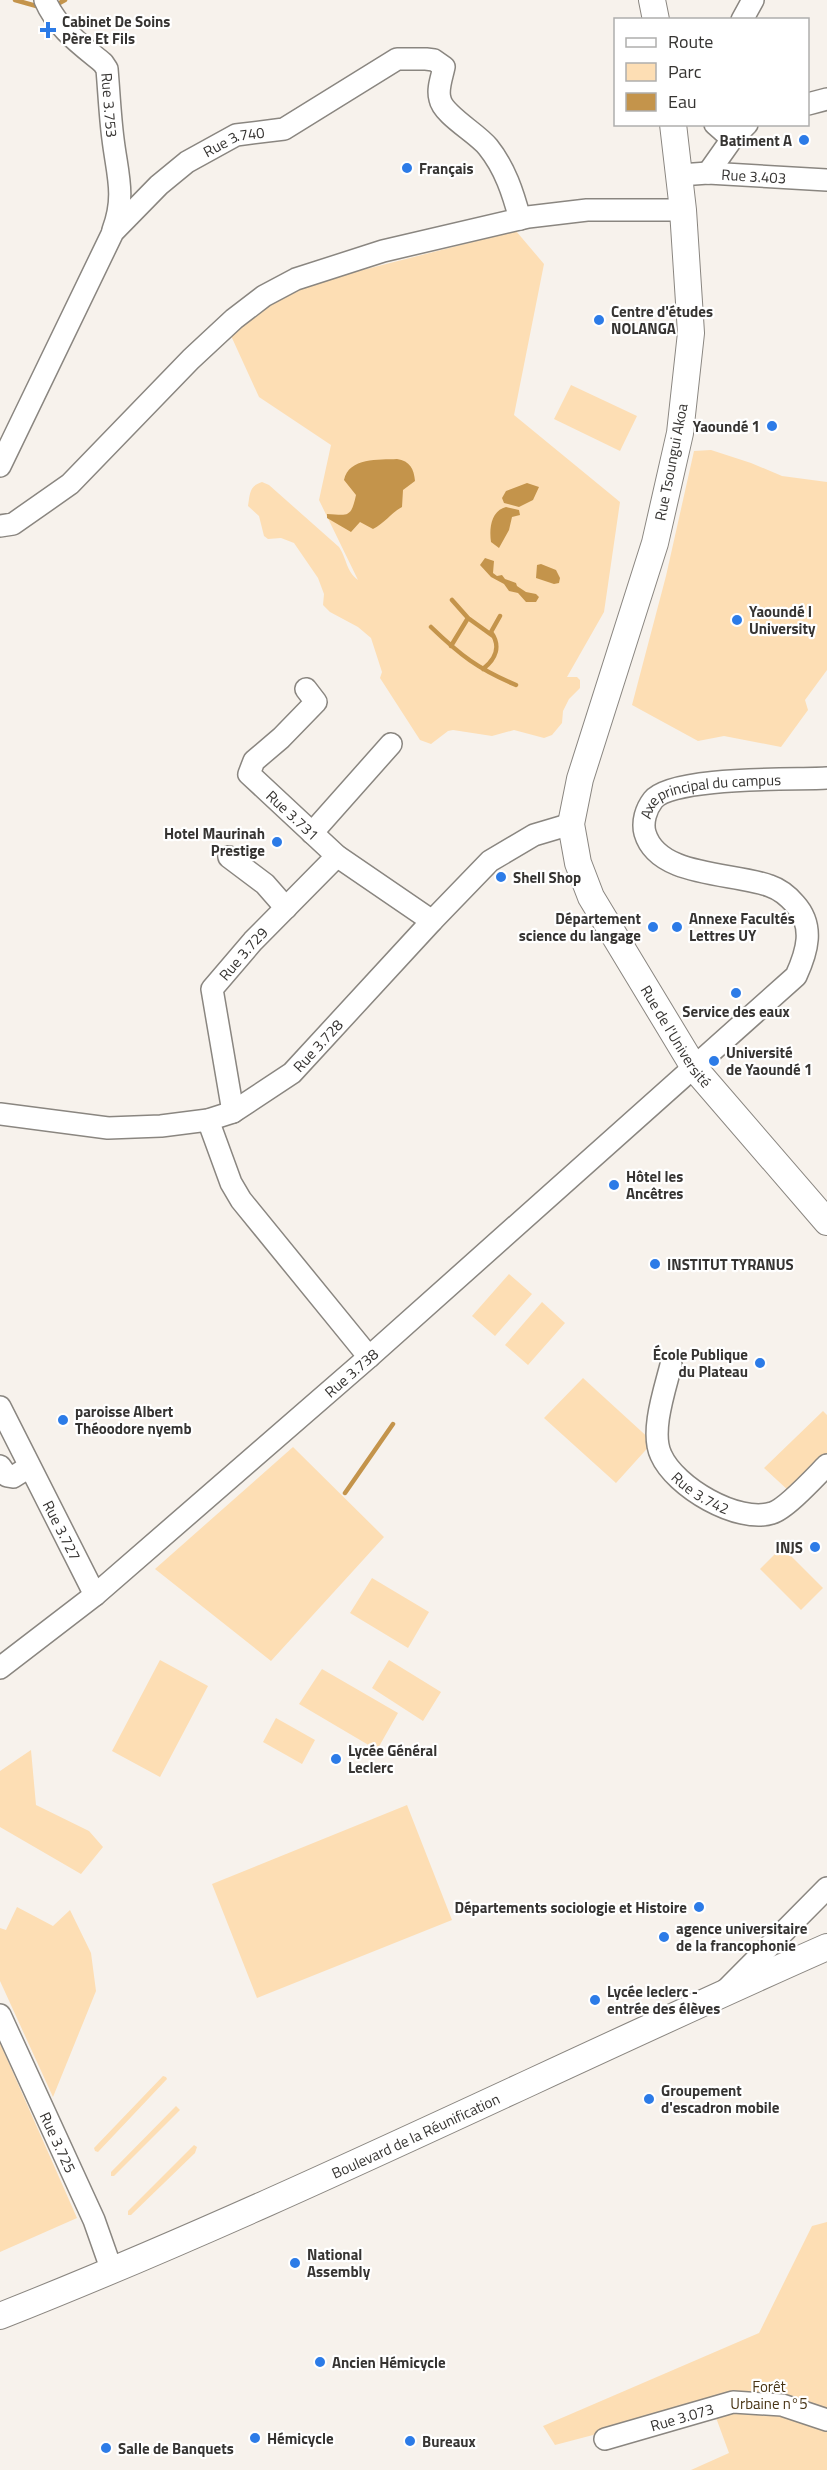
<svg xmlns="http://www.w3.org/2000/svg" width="827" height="2470" viewBox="0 0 827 2470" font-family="'Titillium Web',sans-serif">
  <rect width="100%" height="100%" fill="#f7f2ec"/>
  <path fill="#fddeb4" d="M516 231 544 264 514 415 620 502 604 612 567 677H577L580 680V688L569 699 563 711 562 723 552 735 544 738 514 730 492 736 453 730 448 731 431 744 420 740 380 678 382 672 371 638 358 627 330 612 323 605 324 594 318 578 294 543 281 538 268 539 264 536 259 516 248 506C250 494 249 486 262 482L269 485 339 547C347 559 346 571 358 580L319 500 331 445 259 397 227 327 280 291Z
    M571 385 637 416 620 451 554 419Z
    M711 450 751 463 782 476 827 482V670L805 700 808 710 781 747 724 736 698 741 632 705 666 576 694 451Z
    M509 1274 532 1294 495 1336 472 1316Z
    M542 1302 565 1323 528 1365 505 1345Z
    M583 1378 653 1442 616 1483 544 1418Z
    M823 1411 827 1415V1454L790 1492 764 1468Z
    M293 1447 384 1537 271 1661 155 1569Z
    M782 1547 823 1588 801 1610 760 1569Z
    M372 1578 429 1612 408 1648 350 1613Z
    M160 1660 208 1686 160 1777 112 1751Z
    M389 1660 441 1692 423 1721 372 1688Z
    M322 1669 398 1713 377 1750 299 1704Z
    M276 1718 315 1740 302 1764 263 1742Z
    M31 1750 36 1805 89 1831 103 1847 81 1874 0 1827V1771Z
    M407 1805 452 1920 257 1998 212 1884Z
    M17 1907 53 1926 70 1910 91 1953 96 1991 53 2097 0 1981V1928L6 1930Z
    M0 2043 77 2218 0 2252Z
    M163 2076 166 2077 167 2079 98 2152 95 2151 94 2148Z
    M176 2106 180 2110 114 2176H111V2172Z
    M194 2145 197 2147 195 2153 131 2215H128V2211Z
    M827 2222V2470H691L729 2453 711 2404 555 2445 543 2426 759 2333 812 2226Z"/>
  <path fill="#c4944b" d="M397 459C410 461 414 469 415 481L403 490 402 507C392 512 385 523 373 529L360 522 351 532 327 518V514C347 515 351 519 356 495L344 480C349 457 379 460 397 459Z
    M527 483 539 487 533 500 519 507 504 503 502 498 506 491Z
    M506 507 519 510 520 515 512 517 509 530 499 548 491 542C489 528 491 511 506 507Z
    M485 558 494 561 493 573 497 576 502 575 505 579 516 583 517 586 526 592 536 594 539 597 536 602H526L518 593 509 591 504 584 491 577 480 565Z
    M541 564 556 570 560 578 559 583 554 584 536 578 537 565Z"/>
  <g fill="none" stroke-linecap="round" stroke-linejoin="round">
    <path stroke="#c4944b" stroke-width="4.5" d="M15 0 40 7
      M54 6 65 0
      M452 600 468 618 493 636
      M431 627C460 655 478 669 516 685
      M451 646 468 618
      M483 669C496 659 501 646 491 632L500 616
      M345 1493 393 1424"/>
    <defs>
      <g id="minor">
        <path id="s1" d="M45 0C57 28 80 44 103 63L107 69C109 92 110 116 113 139 117 173 126 196 113 230"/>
        <path d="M742 20 753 0"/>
        <path d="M808 104 827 99"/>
        <path d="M715 124 732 139"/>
        <path d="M708 173 732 139 747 124"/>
        <path id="s2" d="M680 175 708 173 827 180"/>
        <path id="s3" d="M0 466 113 232 159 185 187 162 236 135 284 129 397 59H426L434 60 444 67C442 77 437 89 440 99 443 115 477 133 488 147 505 168 513 193 520 219"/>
        <path d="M0 526 13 524 70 484 191 359 234 319 264 296 296 279 383 251 528 217 587 210H683"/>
        <path id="s4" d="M306 689 316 702 281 738 254 761 249 774 337 856 432 921"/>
        <path d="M312 833 391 744"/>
        <path d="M229 857 265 884 286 908"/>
        <path id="s5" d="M233 1112 212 989 253 941 337 856"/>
        <path id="s6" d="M0 1114 108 1128 161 1126 208 1120 233 1112 292 1073 432 921 490 861 534 835 571 824"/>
        <path d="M208 1120 231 1183 241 1200 369 1357"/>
        <path id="s7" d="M671 1365C665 1389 650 1432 661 1455 675 1487 738 1524 772 1513 786 1509 815 1477 827 1465"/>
        <path id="s8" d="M0 1407 95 1595"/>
        <path d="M0 1466 7 1476 13 1477 29 1467"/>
        <path id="s9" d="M0 1668 95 1595 369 1357 796 976C807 952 815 926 795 904 788 896 779 889 770 886 734 872 658 878 645 833 642 822 646 809 653 800 672 776 794 780 827 778"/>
        <path d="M726 1990 827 1888"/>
        <path id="s10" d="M0 2015 94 2220 112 2271"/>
        <path id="s11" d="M605 2439 733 2402 782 2405 827 2420"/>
      </g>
      <g id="major">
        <path d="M652 0 656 20"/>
        <path id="s12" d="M673 124 683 210 691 333 680 433 655 543 580 779 571 824 578 863 591 897 695 1069 827 1222"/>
        <path id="s13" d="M0 2316C281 2205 551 2069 827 1947"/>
      </g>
    </defs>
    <use href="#minor" stroke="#8a8680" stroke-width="24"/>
    <use href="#major" stroke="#8a8680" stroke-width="28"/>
    <use href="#minor" stroke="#fff" stroke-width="21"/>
    <use href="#major" stroke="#fff" stroke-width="26"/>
  </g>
  <g fill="#2c7be7" stroke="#fff" stroke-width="2">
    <path d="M45 21h6v6h6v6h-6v6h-6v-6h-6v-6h6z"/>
    <circle cx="804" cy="140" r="6"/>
    <circle cx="407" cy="168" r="6"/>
    <circle cx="599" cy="320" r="6"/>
    <circle cx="772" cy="426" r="6"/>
    <circle cx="737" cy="620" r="6"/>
    <circle cx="277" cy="842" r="6"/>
    <circle cx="501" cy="877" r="6"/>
    <circle cx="653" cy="927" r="6"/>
    <circle cx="677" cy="927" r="6"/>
    <circle cx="736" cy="993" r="6"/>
    <circle cx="714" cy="1061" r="6"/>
    <circle cx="614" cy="1185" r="6"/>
    <circle cx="655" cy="1264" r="6"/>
    <circle cx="760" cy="1363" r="6"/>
    <circle cx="63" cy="1420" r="6"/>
    <circle cx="815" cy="1547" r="6"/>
    <circle cx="336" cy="1759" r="6"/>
    <circle cx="699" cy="1907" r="6"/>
    <circle cx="664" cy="1937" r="6"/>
    <circle cx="595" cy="2000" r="6"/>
    <circle cx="649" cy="2099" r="6"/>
    <circle cx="295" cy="2263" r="6"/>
    <circle cx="320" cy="2362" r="6"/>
    <circle cx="255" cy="2438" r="6"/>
    <circle cx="410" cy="2441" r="6"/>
    <circle cx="106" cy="2448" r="6"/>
  </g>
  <g text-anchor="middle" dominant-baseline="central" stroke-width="4.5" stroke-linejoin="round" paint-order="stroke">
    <g font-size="15" font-weight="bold" fill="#363432" stroke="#fff" text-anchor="start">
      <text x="62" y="21">Cabinet De Soins<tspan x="62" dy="17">Père Et Fils</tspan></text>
      <text x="792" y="140" text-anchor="end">Batiment A</text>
      <text x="419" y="168">Français</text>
      <text x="611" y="311">Centre d'études<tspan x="611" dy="17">NOLANGA</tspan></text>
      <text x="760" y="426" text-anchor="end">Yaoundé 1</text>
      <text x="749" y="611">Yaoundé I<tspan x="749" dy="17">University</tspan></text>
      <text x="265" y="833" text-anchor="end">Hotel Maurinah<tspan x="265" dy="17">Prestige</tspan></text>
      <text x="513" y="877">Shell Shop</text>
      <text x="641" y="918" text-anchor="end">Département<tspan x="641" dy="17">science du langage</tspan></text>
      <text x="689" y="918">Annexe Facultés<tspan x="689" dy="17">Lettres UY</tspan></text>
      <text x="736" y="1011" text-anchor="middle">Service des eaux</text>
      <text x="726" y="1052">Université<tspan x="726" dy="17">de Yaoundé 1</tspan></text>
      <text x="626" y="1176">Hôtel les<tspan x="626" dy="17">Ancêtres</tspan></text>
      <text x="667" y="1264">INSTITUT TYRANUS</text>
      <text x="748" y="1354" text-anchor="end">École Publique<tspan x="748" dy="17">du Plateau</tspan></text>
      <text x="75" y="1411">paroisse Albert<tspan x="75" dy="17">Théoodore nyemb</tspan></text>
      <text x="803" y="1547" text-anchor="end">INJS</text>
      <text x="348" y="1750">Lycée Général<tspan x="348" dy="17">Leclerc</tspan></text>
      <text x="687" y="1907" text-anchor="end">Départements sociologie et Histoire</text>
      <text x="676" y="1928">agence universitaire<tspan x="676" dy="17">de la francophonie</tspan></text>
      <text x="607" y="1991">Lycée leclerc -<tspan x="607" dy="17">entrée des élèves</tspan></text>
      <text x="661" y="2090">Groupement<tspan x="661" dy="17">d'escadron mobile</tspan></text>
      <text x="307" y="2254">National<tspan x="307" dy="17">Assembly</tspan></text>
      <text x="332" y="2362">Ancien Hémicycle</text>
      <text x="267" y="2438">Hémicycle</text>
      <text x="422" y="2441">Bureaux</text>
      <text x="118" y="2448">Salle de Banquets</text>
    </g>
    <g font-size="15" fill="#363432" stroke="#fff">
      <text stroke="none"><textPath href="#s1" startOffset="130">Rue 3.753</textPath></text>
      <text stroke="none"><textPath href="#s3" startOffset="414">Rue 3.740</textPath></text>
      <text stroke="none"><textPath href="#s2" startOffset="74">Rue 3.403</textPath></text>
      <text transform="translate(671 462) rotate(-79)">Rue Tsoungui Akoa</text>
      <text stroke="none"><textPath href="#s9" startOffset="1396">Axe principal du campus</textPath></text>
      <text stroke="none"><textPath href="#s4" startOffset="176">Rue 3.731</textPath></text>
      <text stroke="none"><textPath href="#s5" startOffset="172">Rue 3.729</textPath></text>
      <text stroke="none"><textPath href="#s12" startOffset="956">Rue de l'Université</textPath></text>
      <text stroke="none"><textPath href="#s6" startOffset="344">Rue 3.728</textPath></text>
      <text stroke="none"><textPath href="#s9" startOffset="459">Rue 3.738</textPath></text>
      <text stroke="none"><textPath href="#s7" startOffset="148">Rue 3.742</textPath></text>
      <text stroke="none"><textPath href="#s8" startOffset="138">Rue 3.727</textPath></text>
      <text stroke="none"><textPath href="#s13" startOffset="453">Boulevard de la Réunification</textPath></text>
      <text stroke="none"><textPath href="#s10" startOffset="140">Rue 3.725</textPath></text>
      <text stroke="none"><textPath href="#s11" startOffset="80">Rue 3.073</textPath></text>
    </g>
    <g font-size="15" fill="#493515" stroke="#fff">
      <text x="769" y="2386">Forêt<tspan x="769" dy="17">Urbaine n°5</tspan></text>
    </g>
  </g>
  <rect x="614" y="18" width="195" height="108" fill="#ffffff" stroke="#afaead" stroke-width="1.5"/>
  <rect x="626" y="38" width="30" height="9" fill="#ffffff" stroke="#afaead" stroke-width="1.5"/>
  <text x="668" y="48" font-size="18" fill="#363432">Route</text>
  <rect x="626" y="63" width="30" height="18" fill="#fddeb4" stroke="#afaead" stroke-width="1.5"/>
  <text x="668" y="78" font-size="18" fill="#363432">Parc</text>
  <rect x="626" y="93" width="30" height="18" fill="#c4944b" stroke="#afaead" stroke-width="1.5"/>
  <text x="668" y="108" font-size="18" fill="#363432">Eau</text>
</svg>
